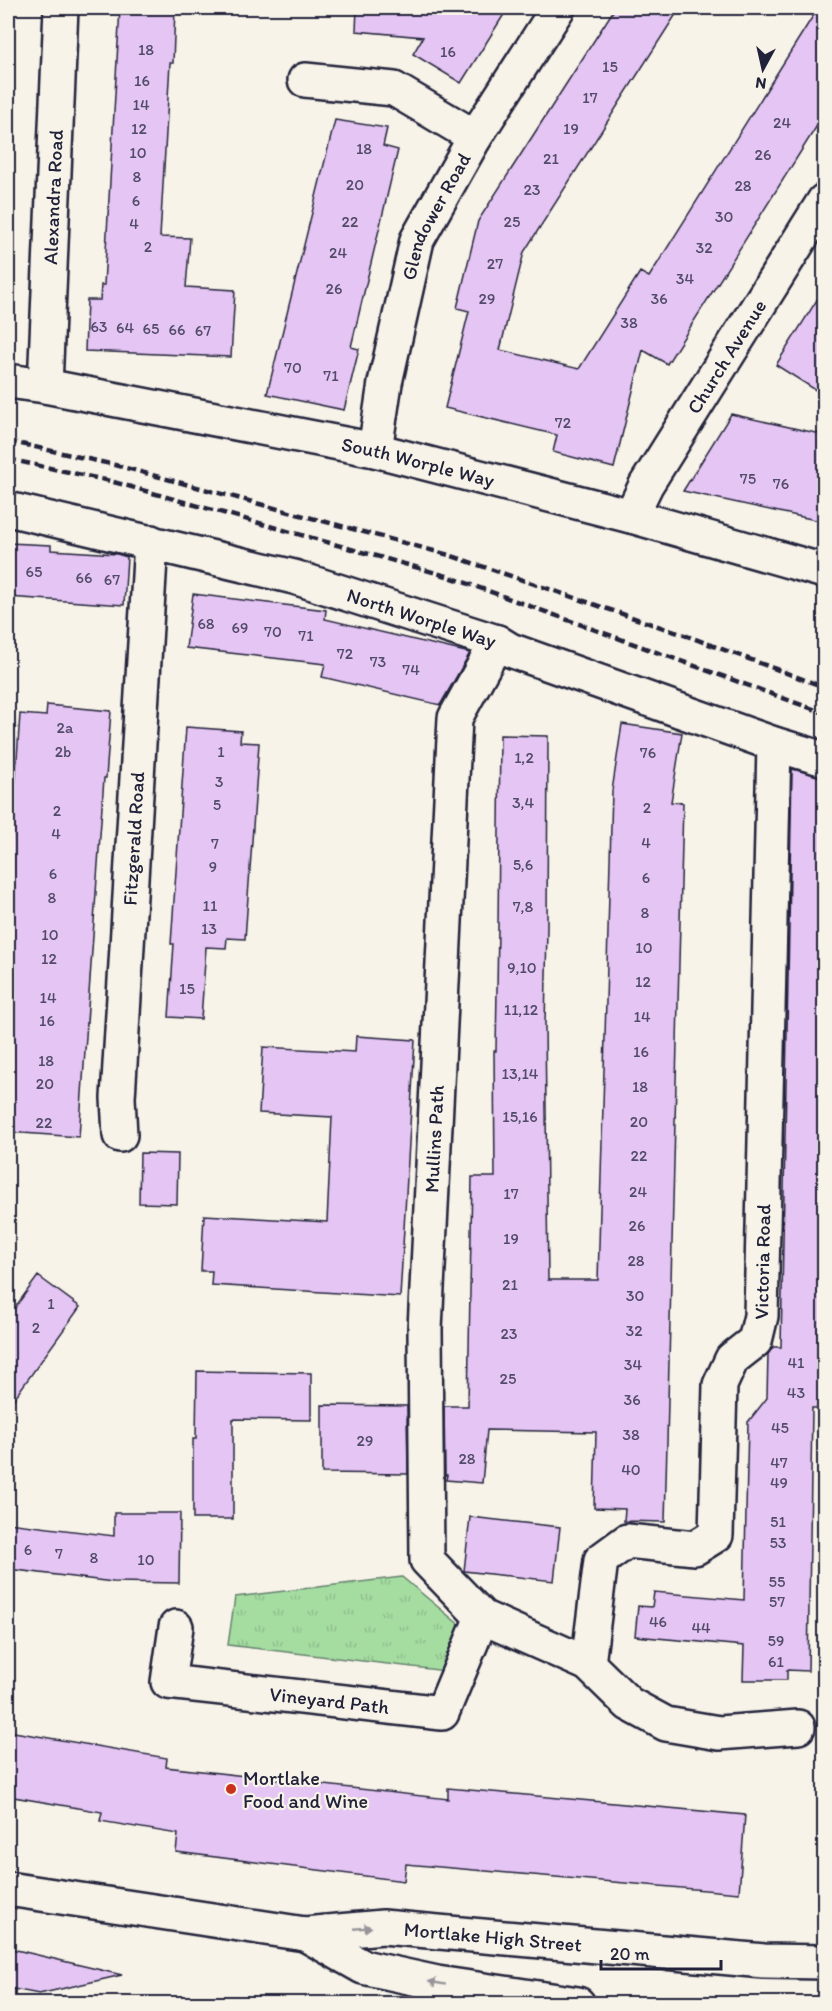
<svg xmlns="http://www.w3.org/2000/svg" width="832" height="2011" viewBox="0 0 832 2011" font-family="Itim,sans-serif">
  <defs>
    <pattern id="grass-tufts" width="24" height="20" patternUnits="userSpaceOnUse" patternTransform="scale(1.5)"><rect width="24" height="20" fill="#a5dda1"/><path d="M3 7l-1-3M5 7V3M7 7l1-3M15 17l-1-3M17 17v-4M19 17l1-3" fill="none" stroke="#8ebd8c"/></pattern>
  </defs>
  <rect width="100%" height="100%" fill="#f7f3e8"/>
  <filter id="ink" filterUnits="userSpaceOnUse"><feTurbulence type="fractalNoise" baseFrequency=".0167" numOctaves="2"/><feDisplacementMap in="SourceGraphic" scale="12" xChannelSelector="R" yChannelSelector="G"/><feConvolveMatrix kernelMatrix="1 2 1 2 8 2 1 2 1" color-interpolation-filters="sRGB"/></filter>
  <g filter="url(#ink)">
    <path fill="url(#grass-tufts)" stroke="#64806e" stroke-width="1.5" d="M402 1577 462 1627 446 1671 228 1645 235 1597Z"/>
    <path fill="#e4c5f3" stroke="#22223b" stroke-width="1.5" d="M120 8H175L173 63H170L160 237 190 238 186 287 235 290 231 357 85 351 87 300H100L101 285H104Z
      M357 8H508L461 83 413 54 423 37 356 31Z
      M615 8H680L524 252 500 350 579 369 640 272 649 277 818 8H825V113L667 364 643 350 614 468 553 452 557 435 445 408 469 311 457 308 478 221Z
      M335 120 387 128 383 146 398 150 351 347 359 349 344 410 267 394Z
      M825 287V396L776 365Z
      M731 414 825 435V522L683 491Z
      M8 543 51 545V550L117 554 127 557 124 605 8 597Z
      M193 594 326 610 325 619 470 653 440 705 322 677 325 664 186 648Z
      M47 705 111 711 106 778H104L79 1137 8 1132V891L20 714 46 716Z
      M622 724 682 733 671 802 683 803 665 1522 624 1521 625 1509 594 1508 596 1432 487 1430 482 1483 446 1480 447 1475H445L444 1406H468L472 1177H495L494 1051H496L498 927 500 735 548 736 547 928 545 1025 548 1280H598L612 791Z
      M186 727 241 731 240 742 259 743 245 939 227 938 226 948 206 947 201 1019 169 1017 174 944H171Z
      M792 769 825 777V1408H812L808 1671 787 1670V1680H743L744 1646 635 1636 638 1606 652 1607 654 1592 744 1600 748 1422 767 1398 768 1354 773 1347H781Z
      M356 1036 415 1040 400 1297 211 1285 212 1271H201L204 1215 327 1222 332 1117 259 1113 263 1047 355 1052Z
      M140 1153 178 1154 177 1204 139 1203Z
      M38 1276 80 1307 8 1407V1317Z
      M197 1371 311 1373V1420L233 1419V1519H193V1439H196Z
      M322 1405 407 1406 408 1474 322 1473Z
      M114 1513H180L179 1583 113 1582 8 1569V1523L114 1536Z
      M470 1517 560 1527 554 1581 464 1571Z
      M8 1731 167 1758 166 1767 448 1799V1788L745 1815 739 1893 406 1864 404 1881 176 1852 178 1834 100 1821 102 1812 8 1796Z
      M8 1948 122 1975 39 1994 8 1988Z"/>
    <g fill="none" stroke-linecap="round" stroke-linejoin="round">
      <defs>
        <g id="minor">
          <path d="M305 80 394 89 475 137"/>
          <path id="s1" d="M8 381 45 386 375 450 631 516 824 571"/>
          <path id="s2" d="M45 386 61 8"/>
          <path id="s3" d="M375 450 385 383 417 240 475 137 558 8"/>
          <path id="s4" d="M8 509 294 577 497 642 510 650 774 744 824 759"/>
          <path id="s5" d="M631 516 646 485 824 201"/>
          <path d="M497 642 455 718 425 1329 427 1560 482 1617 588 1664 629 1704 666 1724 719 1733 798 1727"/>
          <path id="s6" d="M120 1135 118 1098 151 542"/>
          <path id="s7" d="M176 1627 168 1682 442 1713 482 1617"/>
          <path id="s8" d="M588 1664 601 1560 627 1541 695 1548 716 1535 720 1385 732 1359 755 1341 761 1316 774 744"/>
        </g>
        <g id="primary">
          <path id="s9" d="M8 1889 305 1934 383 1927 764 1961 824 1962"/>
          <path d="M305 1934 363 1967 437 1983 578 2004"/>
        </g>
      </defs>
      <use href="#minor" stroke="#22223b" stroke-width="38"/>
      <use href="#primary" stroke="#22223b" stroke-width="38"/>
      <use href="#minor" stroke="#f7f3e8" stroke-width="33"/>
      <use href="#primary" stroke="#f7f3e8" stroke-width="33"/>
      <path stroke="#22223b" stroke-width="4.5" stroke-dasharray="9 4.5" stroke-linecap="butt" d="M8 441 115 465 449 555 687 636 824 687
        M8 459 110 481 447 576 824 713"/>
    </g>
    <defs><path id="oneway-solid" d="M-6-.8H1V-3.2L6.5 0L1 3.2V.8H-6Z" transform="scale(1.5)"/></defs>
    <g fill="#97959a">
      <use href="#oneway-solid" transform="translate(363 1928) rotate(-5)"/>
      <use href="#oneway-solid" transform="translate(437 1983) rotate(-170)"/>
    </g>
  </g>
  <circle fill="#c8321e" stroke="#f7f3e8" stroke-width="2" cx="231" cy="1789" r="6"/>
  <g text-anchor="middle" dominant-baseline="central" stroke-width="4.5" stroke-linejoin="round" paint-order="stroke">
    <g font-size="16" fill="#524b69">
      <text x="146" y="49">18</text>
      <text x="448" y="51">16</text>
      <text x="610" y="66">15</text>
      <text x="142" y="80">16</text>
      <text x="590" y="97">17</text>
      <text x="141" y="104">14</text>
      <text x="782" y="122">24</text>
      <text x="139" y="128">12</text>
      <text x="571" y="128">19</text>
      <text x="364" y="148">18</text>
      <text x="138" y="152">10</text>
      <text x="763" y="154">26</text>
      <text x="551" y="158">21</text>
      <text x="137" y="176">8</text>
      <text x="355" y="184">20</text>
      <text x="743" y="185">28</text>
      <text x="532" y="189">23</text>
      <text x="136" y="200">6</text>
      <text x="724" y="216">30</text>
      <text x="350" y="221">22</text>
      <text x="512" y="221">25</text>
      <text x="134" y="223">4</text>
      <text x="148" y="246">2</text>
      <text x="704" y="247">32</text>
      <text x="338" y="252">24</text>
      <text x="495" y="263">27</text>
      <text x="685" y="278">34</text>
      <text x="334" y="288">26</text>
      <text x="487" y="298">29</text>
      <text x="659" y="298">36</text>
      <text x="629" y="322">38</text>
      <text x="99" y="326">63</text>
      <text x="125" y="327">64</text>
      <text x="151" y="328">65</text>
      <text x="177" y="329">66</text>
      <text x="203" y="330">67</text>
      <text x="293" y="367">70</text>
      <text x="331" y="375">71</text>
      <text x="563" y="422">72</text>
      <text x="748" y="478">75</text>
      <text x="781" y="483">76</text>
      <text x="34" y="571">65</text>
      <text x="84" y="577">66</text>
      <text x="112" y="579">67</text>
      <text x="206" y="623">68</text>
      <text x="240" y="627">69</text>
      <text x="273" y="631">70</text>
      <text x="306" y="635">71</text>
      <text x="345" y="653">72</text>
      <text x="378" y="661">73</text>
      <text x="411" y="669">74</text>
      <text x="65" y="727">2a</text>
      <text x="63" y="751">2b</text>
      <text x="221" y="751">1</text>
      <text x="648" y="752">76</text>
      <text x="524" y="757">1,2</text>
      <text x="219" y="781">3</text>
      <text x="523" y="802">3,4</text>
      <text x="217" y="804">5</text>
      <text x="647" y="807">2</text>
      <text x="57" y="810">2</text>
      <text x="56" y="833">4</text>
      <text x="646" y="842">4</text>
      <text x="215" y="843">7</text>
      <text x="523" y="864">5,6</text>
      <text x="213" y="866">9</text>
      <text x="53" y="873">6</text>
      <text x="646" y="877">6</text>
      <text x="52" y="897">8</text>
      <text x="210" y="905">11</text>
      <text x="523" y="906">7,8</text>
      <text x="645" y="912">8</text>
      <text x="209" y="928">13</text>
      <text x="50" y="934">10</text>
      <text x="644" y="947">10</text>
      <text x="49" y="958">12</text>
      <text x="522" y="967">9,10</text>
      <text x="643" y="981">12</text>
      <text x="187" y="988">15</text>
      <text x="48" y="997">14</text>
      <text x="521" y="1009">11,12</text>
      <text x="642" y="1016">14</text>
      <text x="47" y="1020">16</text>
      <text x="641" y="1051">16</text>
      <text x="46" y="1060">18</text>
      <text x="520" y="1073">13,14</text>
      <text x="45" y="1083">20</text>
      <text x="640" y="1086">18</text>
      <text x="520" y="1116">15,16</text>
      <text x="639" y="1121">20</text>
      <text x="44" y="1122">22</text>
      <text x="639" y="1155">22</text>
      <text x="638" y="1191">24</text>
      <text x="511" y="1193">17</text>
      <text x="637" y="1225">26</text>
      <text x="511" y="1238">19</text>
      <text x="636" y="1260">28</text>
      <text x="510" y="1284">21</text>
      <text x="635" y="1295">30</text>
      <text x="51" y="1303">1</text>
      <text x="36" y="1327">2</text>
      <text x="634" y="1330">32</text>
      <text x="509" y="1333">23</text>
      <text x="796" y="1362">41</text>
      <text x="633" y="1364">34</text>
      <text x="508" y="1378">25</text>
      <text x="796" y="1392">43</text>
      <text x="632" y="1399">36</text>
      <text x="780" y="1427">45</text>
      <text x="631" y="1434">38</text>
      <text x="365" y="1440">29</text>
      <text x="467" y="1458">28</text>
      <text x="779" y="1462">47</text>
      <text x="631" y="1469">40</text>
      <text x="779" y="1482">49</text>
      <text x="778" y="1521">51</text>
      <text x="778" y="1542">53</text>
      <text x="28" y="1549">6</text>
      <text x="59" y="1553">7</text>
      <text x="94" y="1557">8</text>
      <text x="146" y="1559">10</text>
      <text x="777" y="1581">55</text>
      <text x="777" y="1601">57</text>
      <text x="658" y="1621">46</text>
      <text x="701" y="1627">44</text>
      <text x="776" y="1640">59</text>
      <text x="776" y="1661">61</text>
    </g>
    <g font-size="20" fill="#22223b" stroke="#f7f3e8">
      <text stroke="none"><textPath href="#s2" startOffset="189">Alexandra Road</textPath></text>
      <text stroke="none"><textPath href="#s3" startOffset="243">Glendower Road</textPath></text>
      <text stroke="none"><textPath href="#s5" startOffset="186">Church Avenue</textPath></text>
      <text stroke="none"><textPath href="#s1" startOffset="418">South Worple Way</textPath></text>
      <text stroke="none"><textPath href="#s4" startOffset="428">North Worple Way</textPath></text>
      <text stroke="none"><textPath href="#s6" startOffset="297">Fitzgerald Road</textPath></text>
      <text transform="translate(434 1139) rotate(-87)">Mullins Path</text>
      <text stroke="none"><textPath href="#s8" startOffset="518">Victoria Road</textPath></text>
      <text stroke="none"><textPath href="#s7" startOffset="218">Vineyard Path</textPath></text>
      <text stroke="none"><textPath href="#s9" startOffset="489">Mortlake High Street</textPath></text>
    </g>
    <g font-size="20" fill="#22223b" stroke="#f7f3e8" text-anchor="start">
      <text x="243" y="1778">Mortlake<tspan x="243" dy="23">Food and Wine</tspan></text>
    </g>
  </g>
  <rect width="832" height="2011" fill="none" stroke="#f7f3e8" stroke-width="30"/>
  <rect x="15" y="15" width="802" height="1981" fill="none" stroke="#22223b" stroke-width="2" filter="url(#ink)"/>
  <g transform="translate(763 69) rotate(188)" stroke="#f7f3e8" stroke-width="4.5" paint-order="stroke">
  <path d="M0-4.5L10 22L0 15L-10 22Z" fill="#22223b"/>
  <text y="-9" font-size="16" font-weight="bold" text-anchor="middle" fill="#22223b">N</text>
  </g>
  <path d="M601 1960v9h120v-9" fill="none" stroke="#22223b" stroke-width="3"/>
  <text x="610" y="1960" font-size="18" fill="#22223b" stroke="#f7f3e8" stroke-width="4.5" paint-order="stroke">20 m</text>
</svg>
